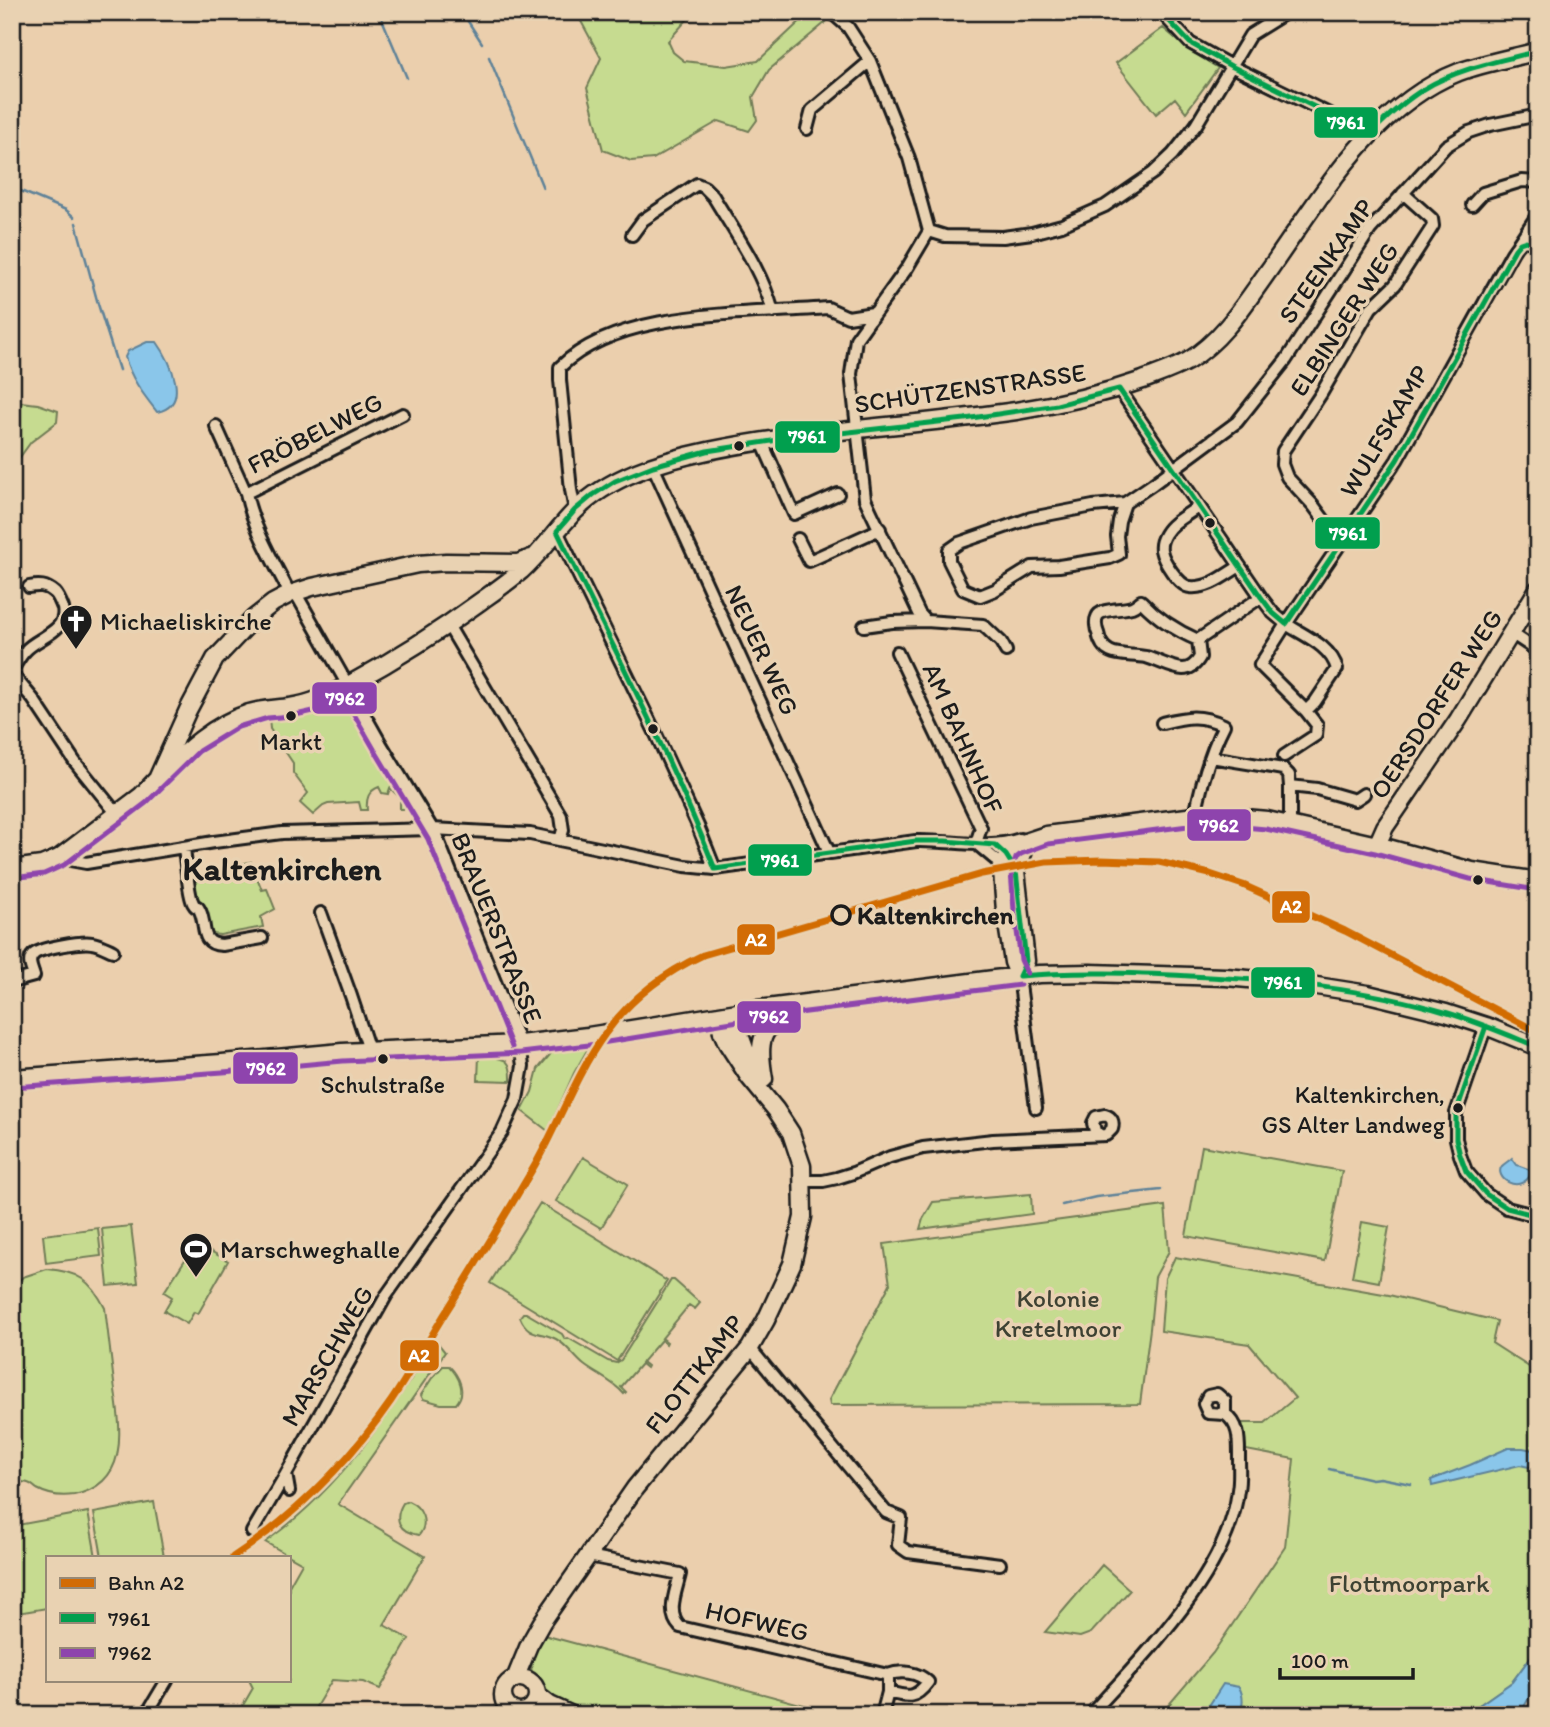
<svg xmlns="http://www.w3.org/2000/svg" width="1550" height="1727" viewBox="0 0 1550 1727" font-family="Itim,sans-serif">
  <rect width="100%" height="100%" fill="#ebcfad"/>
  <filter id="ink" filterUnits="userSpaceOnUse"><feTurbulence type="fractalNoise" baseFrequency=".0143" numOctaves="2"/><feDisplacementMap in="SourceGraphic" scale="14" xChannelSelector="R" yChannelSelector="G"/><feConvolveMatrix kernelMatrix="1 2 1 2 8 2 1 2 1" color-interpolation-filters="sRGB"/></filter>
  <g filter="url(#ink)">
    <path fill="#c6db90" stroke="#717c56" stroke-width="2" d="M576 12H694L668 41 673 52 684 61 726 66 758 61 810 12H815L826 22 769 70 753 97 757 120 749 131 719 121 653 159 631 161 603 150 587 88 601 58Z
      M1163 28 1188 49 1218 68 1186 112 1175 98 1156 114 1116 63Z
      M12 401 38 404 58 411 57 422 31 442 12 468Z
      M347 700 392 775V777L405 799 407 800 409 809H400V798L390 788 388 794 382 793 379 787C368 791 366 799 367 810H361L359 802 328 804 323 806 313 815 300 803 308 793 293 773V763L270 729 269 717C294 722 323 709 347 700Z
      M251 862 262 890 267 889 275 909 261 917 263 927 220 935 213 934 210 931 207 909 197 900 194 881 235 874 234 865Z
      M590 1045 574 1073 548 1131 522 1111 532 1092 538 1069 553 1051Z
      M479 1056C500 1060 512 1053 511 1081L478 1080Z
      M1202 1146 1342 1171 1325 1261 1186 1236Z
      M583 1157 628 1184 601 1228 556 1201Z
      M1031 1194 1032 1214 920 1229 923 1219 933 1202Z
      M540 1203 667 1281 617 1361 490 1283Z
      M1165 1206 1169 1251 1155 1277 1150 1329 1140 1404 830 1405 829 1400 890 1284 884 1244Z
      M1362 1222 1389 1227 1379 1282 1352 1277Z
      M131 1226 138 1283 108 1286 102 1229Z
      M98 1228 101 1256 46 1263 43 1235Z
      M196 1243 228 1261 198 1314 194 1312 187 1324 164 1311 172 1297 164 1292Z
      M1175 1257 1389 1295 1497 1321 1492 1343 1529 1367 1538 1379V1647L1512 1682 1472 1710 1463 1715H1160L1213 1653 1285 1547 1294 1459 1246 1450 1242 1423H1265L1295 1398 1249 1344 1161 1331 1165 1278Z
      M47 1269C77 1271 91 1280 105 1308 108 1333 111 1358 114 1383 120 1426 132 1483 74 1495 61 1497 48 1495 37 1489 34 1487 32 1484 28 1483 24 1481 17 1483 12 1483V1286L23 1277Z
      M671 1280H674L700 1303 695 1309 689 1305 662 1338 667 1342 666 1344 661 1340 642 1362 647 1366 646 1368 641 1364 621 1387 626 1392 624 1394C613 1381 597 1375 584 1365 574 1357 567 1345 556 1339 541 1331 528 1337 520 1317L523 1313H526L562 1334 565 1339 568 1338 608 1361 616 1363 621 1360Z
      M436 1341 445 1352 338 1504 425 1556 384 1625 409 1639 380 1689 363 1682 332 1680 311 1715H305L295 1709 291 1715H255L242 1707 253 1688 249 1680H289V1586L302 1563 265 1542C339 1490 388 1416 436 1341Z
      M443 1366H449C459 1376 467 1392 456 1404H441L423 1399 421 1395 432 1378Z
      M408 1501C422 1507 429 1523 419 1535 399 1532 393 1520 403 1503Z
      M154 1502 164 1557H102L94 1513Z
      M88 1512 96 1557H47V1608L12 1614V1526Z
      M1102 1565 1130 1590 1091 1633 1080 1637 1045 1632Z
      M540 1634 841 1715H578L541 1695C539 1689 535 1685 533 1679 528 1666 536 1646 540 1634Z"/>
    <path fill="#8ac6ea" stroke="#5e8298" stroke-width="2" d="M147 342H157C170 360 192 405 157 412 143 394 131 379 125 357L128 351Z
      M1512 1158 1517 1165 1531 1170V1174C1519 1196 1493 1177 1502 1166 1505 1163 1509 1161 1512 1158Z
      M1508 1448H1523L1538 1451V1469L1520 1465 1432 1486 1431 1480 1470 1465Z
      M1538 1647V1682L1520 1714 1463 1715 1472 1710 1512 1682Z
      M1223 1684 1239 1687C1244 1696 1244 1704 1240 1715H1199L1210 1704Z"/>
    <g fill="none" stroke-linecap="round" stroke-linejoin="round">
      <path stroke="#5e8298" stroke-width="2.5" d="M379 12 407 78
        M462 12 482 43
        M489 57 543 188
        M12 182 16 189 66 210 74 217
        M76 223 98 304 119 370
        M1062 1205 1096 1197 1161 1190
        M1329 1469 1372 1479 1380 1478 1411 1484"/>
      <defs>
        <path id="street" d="M831 12 848 27 870 61 909 158 929 231 907 268 856 339 851 374 865 499 919 613 926 621 983 625 1001 642 1006 651
          M1161 12 1190 43 1231 66 1370 134
          M807 129 812 110 870 61
          M1472 205 1483 193 1522 181 1538 182
          M929 231 945 236 1003 237 1032 233 1062 225 1105 206 1153 173 1173 154 1196 125 1250 35 1287 12
          M632 235 643 220 697 184 704 187 713 196C735 233 762 270 773 312
          M1518 244 1538 214
          M1119 389 1261 597 1273 613 1286 624 1397 460 1512 253C1520 240 1524 237 1538 246
          M216 426 246 493C253 528 274 562 290 594
          M762 442 794 514 838 494
          M653 466 829 852
          M246 493 403 414
          M1125 503 1093 506 1031 518 959 543 949 550V561L963 589 980 596 995 590 1032 567 1059 566 1110 558 1119 554 1117 536 1119 521 1125 503 1153 484 1237 422 1286 360 1370 230 1446 146 1469 132 1490 125 1538 115
          M1198 507C1187 515 1172 522 1165 534 1162 539 1160 544 1161 550 1163 561 1179 586 1190 587 1209 589 1225 575 1240 566
          M575 510 571 490 560 380V367C622 308 747 315 828 308L848 317 873 313
          M557 531 655 732 698 826 715 869
          M798 539 809 561 880 529
          M1341 543 1313 505 1287 477 1282 464 1283 451 1321 394 1371 308 1395 285 1433 226 1432 219 1403 193
          M1286 624C1305 636 1331 646 1337 669L1315 702 1306 711 1260 665Z
          M448 625 561 816 563 830 560 840
          M864 626 892 622 926 621
          M1511 633 1538 651
          M1198 640 1200 657C1196 664 1191 669 1183 669 1173 669 1157 660 1146 657 1125 653 1103 660 1098 633 1096 629 1095 621 1097 617 1100 608 1123 610 1132 607 1135 606 1138 603 1141 601 1157 618 1177 631 1198 640L1261 597
          M897 652 981 828 976 843
          M12 670C16 664 20 656 25 651 37 637 68 632 63 608 61 603 58 596 55 593 46 585 39 585 29 587
          M12 674 33 699 75 762 117 814
          M1162 723C1187 717 1199 714 1224 725 1209 754 1201 785 1195 816
          M1284 756 1316 735 1317 725 1306 711
          M1211 757 1283 769 1289 775 1290 786
          M1290 825V786L1317 789 1355 800 1364 794
          M978 845 996 860 1002 871
          M184 847C185 857 189 896 193 903 198 912 196 902 200 911 207 925 199 944 222 945L262 938
          M59 858 86 863 214 842 282 833 432 829 530 834 685 866 715 869 916 841C950 840 988 850 1020 839
          M321 913 351 996 369 1050
          M1019 976 1036 1108
          M12 982 34 976C32 969 27 961 33 955 38 948 83 941 92 943 99 944 106 948 113 951
          M1486 1026 1456 1113V1139L1460 1155 1466 1171 1486 1194 1507 1208 1538 1216
          M804 1181H823L837 1178 853 1173 890 1157 923 1148 993 1140 1106 1135 1112 1129C1114 1122 1112 1117 1105 1115L1096 1117 1093 1123 1095 1131 1100 1135
          M750 1348 886 1512 901 1518 898 1545 908 1552 1000 1564
          M289 1491 286 1474 386 1296 502 1132 517 1099 523 1066 520 1044 436 835 381 744 295 592
          M252 1532 286 1474
          M588 1556 680 1574C676 1592 666 1613 680 1627L888 1675V1692L882 1715
          M888 1692C907 1697 915 1700 928 1682 918 1672 901 1670 888 1675
          M146 1715 167 1680
          M1090 1715C1144 1655 1229 1572 1238 1490 1240 1479 1239 1468 1239 1458 1239 1441 1240 1424 1225 1414V1401L1217 1394 1208 1396 1204 1404 1208 1413 1225 1414"/>
        <path id="secondary" d="M157 779C184 753 212 725 249 713 263 709 276 709 290 707 311 704 331 695 350 684 396 659 440 631 481 601 495 591 508 582 521 571 541 553 556 530 575 511 610 476 661 461 708 451 809 430 914 426 1016 411 1061 404 1100 395 1143 380 1158 374 1174 369 1188 361 1223 340 1246 302 1269 270 1320 198 1373 105 1459 72 1484 63 1512 58 1538 51
          M1377 845 1385 827 1458 720 1538 589
          M12 869 42 865 59 858 141 796 157 779 188 710 215 659 254 618 273 603 290 594 312 587 418 564 446 562 518 563 531 558
          M1019 976 1013 962 1005 911 1002 871 1009 853 1016 847 1028 841 1046 835 1195 816H1221L1267 820 1377 845 1472 871 1538 881
          M1019 976 1026 961 1016 871 1028 841
          M732 1013 748 1057 755 1071
          M12 1078 222 1063 342 1052 520 1044 588 1036 750 1010 994 979 1039 974 1090 973 1226 977 1304 984 1368 994 1446 1013 1486 1026 1538 1047
          M764 1079C757 1040 760 1030 792 1006
          M503 1695a17 17 0 1 1 34 0a17 17 0 1 1-34 0Z
          M515 1679 529 1645 542 1622 588 1556 635 1488 750 1348 766 1320 792 1264 803 1217 802 1166 791 1133 776 1110 749 1077 727 1043 722 1032 719 1015
          M537 1695 550 1705 572 1715"/>
      </defs>
      <use href="#street" stroke="#1c1c1c" stroke-width="16"/>
      <use href="#secondary" stroke="#1c1c1c" stroke-width="21"/>
      <use href="#street" stroke="#e9d2b2" stroke-width="10"/>
      <use href="#secondary" stroke="#e9d2b2" stroke-width="16"/>
      <defs>
        <path id="bus-1" d="M1161 12 1190 43 1231 66 1370 134C1387 117 1404 101 1424 89 1459 68 1499 61 1538 51
          M1019 976 1026 961 1016 871 1006 855 995 845 945 841H916L715 869C669 753 611 643 557 531L575 510 593 495 615 481 653 466 707 451 778 440 965 419 1057 405 1119 389 1261 597 1273 613 1286 624 1397 460 1515 249 1520 243 1526 241 1538 246
          M1019 976C1076 971 1133 973 1190 976 1276 980 1364 988 1448 1013 1478 1022 1508 1035 1538 1047
          M1486 1026 1456 1113V1139L1460 1155 1466 1171 1486 1194 1507 1208 1538 1216"/>
        <path id="bus-2" d="M13 878 44 874 64 865 146 803 199 751 238 727 268 718 291 716 318 710 344 697 374 749 428 839 512 1047
          M1027 973 1021 960 1014 910 1011 872 1016 858 1021 854 1048 844 1196 825H1221L1266 829 1375 853 1470 879 1537 890
          M13 1087 223 1072 343 1061 521 1053 589 1045 751 1019 1020 985"/>
      </defs>
      <use href="#bus-1" stroke="#e9d2b2" stroke-width="10"/>
      <use href="#bus-2" stroke="#e9d2b2" stroke-width="10"/>
      <use href="#bus-1" stroke="#019f4e" stroke-width="5"/>
      <use href="#bus-2" stroke="#8e44ad" stroke-width="5"/>
      <defs>
        <path id="rail-1" d="M233 1557C296 1515 348 1463 391 1401 410 1373 426 1344 444 1315 475 1266 505 1216 535 1165 559 1123 576 1074 605 1034 630 999 664 973 703 955L982 874 1046 862 1101 860 1159 862 1210 874 1243 885 1345 931 1538 1032"/>
      </defs>
      <use href="#rail-1" stroke="#e9d2b2" stroke-width="12"/>
      <use href="#rail-1" stroke="#d26c06" stroke-width="7"/>
    </g>
  </g>
  <defs>
    <symbol id="church-pin" viewBox="-11 -11 22 30"><path d="M0 17L-7.5 6A9.5 9.5 0 1 1 7.5 6Z" fill="#1c1c1c" stroke="#e9d2b2"/><path d="M-1.2-6h2.4v3.5h3.3v2.4h-3.3V6h-2.4V-.1h-3.3v-2.4h3.3Z" fill="#fff"/></symbol>
    <symbol id="stadium-pin" viewBox="-11 -11 22 30"><path d="M0 17L-7.5 6A9.5 9.5 0 1 1 7.5 6Z" fill="#1c1c1c" stroke="#e9d2b2"/><path d="M0-5a6.5 5 0 1 0 0 10a6.5 5 0 1 0 0-10ZM-3.5-1.8h7v3.6h-7Z" fill="#fff"/></symbol>
  </defs>
  <g fill-rule="evenodd">
    <use href="#church-pin" x="57" y="602" width="38" height="52"/>
    <use href="#stadium-pin" x="177" y="1230" width="38" height="52"/>
  </g>
  <g fill="#1c1c1c" stroke="#e9d2b2" stroke-width="2.5">
    <circle cx="739" cy="446" r="6"/>
    <circle cx="1210" cy="523" r="6"/>
    <circle cx="291" cy="716" r="6"/>
    <circle cx="653" cy="729" r="6"/>
    <circle cx="1478" cy="880" r="6"/>
    <circle cx="383" cy="1059" r="6"/>
    <circle cx="1458" cy="1108" r="6"/>
  </g>
  <circle fill="#e9d2b2" stroke="#1c1c1c" stroke-width="3.5" cx="841" cy="915" r="9"/>
  <g text-anchor="middle" dominant-baseline="central" stroke-width="7" stroke-linejoin="round" paint-order="stroke">
    <g font-size="24" fill="#1c1c1c" stroke="#e9d2b2">
      <text x="291" y="741">Markt</text>
      <text x="383" y="1084">Schulstraße</text>
      <text x="1445" y="1094" text-anchor="end">Kaltenkirchen,<tspan x="1445" dy="30">GS Alter Landweg</tspan></text>
    </g>
    <g font-size="26" fill="#1c1c1c" stroke="#e9d2b2">
      <text transform="translate(1326 261) rotate(-55)">STEENKAMP</text>
      <text transform="translate(1344 319) rotate(-57)">ELBINGER WEG</text>
      <text transform="translate(970 388) rotate(-8)">SCHÜTZENSTRASSE</text>
      <text transform="translate(1384 431) rotate(-59)">WULFSKAMP</text>
      <text transform="translate(315 433) rotate(-27)">FRÖBELWEG</text>
      <text transform="translate(762 650) rotate(65)">NEUER WEG</text>
      <text transform="translate(1436 704) rotate(-57)">OERSDORFER WEG</text>
      <text transform="translate(963 738) rotate(66)">AM BAHNHOF</text>
      <text transform="translate(497 928) rotate(68)">BRAUERSTRASSE</text>
      <text transform="translate(327 1356) rotate(-60)">MARSCHWEG</text>
      <text transform="translate(694 1374) rotate(-52)">FLOTTKAMP</text>
      <text transform="translate(757 1621) rotate(13)">HOFWEG</text>
    </g>
    <g font-size="26" fill="#1c1c1c" stroke="#e9d2b2" text-anchor="start">
      <text x="100" y="621">Michaeliskirche</text>
      <text x="220" y="1249">Marschweghalle</text>
    </g>
    <g font-size="26" font-weight="bold" fill="#1c1c1c" stroke="#e9d2b2" text-anchor="start">
      <text x="857" y="915">Kaltenkirchen</text>
    </g>
    <g font-size="26" fill="#3e4233" stroke="#e9d2b2">
      <text x="1058" y="1298">Kolonie<tspan x="1058" dy="30">Kretelmoor</tspan></text>
      <text x="1409" y="1583">Flottmoorpark</text>
    </g>
    <g font-size="33" font-weight="bold" fill="#1c1c1c" stroke="#e9d2b2">
      <text x="282" y="868">Kaltenkirchen</text>
    </g>
  </g>
  <g stroke="#e9d2b2" stroke-width="2.5">
    <rect x="1313" y="106" width="66" height="33" rx="7" fill="#019f4e"/>
    <rect x="774" y="420" width="67" height="34" rx="7" fill="#019f4e"/>
    <rect x="1314" y="516" width="67" height="34" rx="7" fill="#019f4e"/>
    <rect x="311" y="681" width="67" height="34" rx="7" fill="#8e44ad"/>
    <rect x="1186" y="808" width="66" height="34" rx="7" fill="#8e44ad"/>
    <rect x="747" y="843" width="66" height="34" rx="7" fill="#019f4e"/>
    <rect x="1271" y="890" width="40" height="34" rx="7" fill="#d26c06"/>
    <rect x="736" y="923" width="40" height="33" rx="7" fill="#d26c06"/>
    <rect x="1250" y="966" width="66" height="33" rx="7" fill="#019f4e"/>
    <rect x="736" y="1000" width="66" height="34" rx="7" fill="#8e44ad"/>
    <rect x="232" y="1051" width="67" height="34" rx="7" fill="#8e44ad"/>
    <rect x="399" y="1339" width="41" height="33" rx="7" fill="#d26c06"/>
  </g>
  <g font-size="19" text-anchor="middle" font-weight="bold" fill="#fff">
    <text x="1346" y="129">7961</text>
    <text x="807" y="443">7961</text>
    <text x="1348" y="540">7961</text>
    <text x="345" y="705">7962</text>
    <text x="1219" y="832">7962</text>
    <text x="780" y="867">7961</text>
    <text x="1291" y="913">A2</text>
    <text x="756" y="946">A2</text>
    <text x="1283" y="989">7961</text>
    <text x="769" y="1023">7962</text>
    <text x="266" y="1075">7962</text>
    <text x="419" y="1362">A2</text>
  </g>
  <rect width="1550" height="1727" fill="none" stroke="#e9d2b2" stroke-width="42"/>
  <rect x="21" y="21" width="1508" height="1685" fill="none" stroke="#1c1c1c" stroke-width="2.5" filter="url(#ink)"/>
  <rect x="46" y="1556" width="245" height="126" fill="#e9d2b2" stroke="#978976" stroke-width="2"/>
  <rect x="60" y="1578" width="35" height="10" fill="#d26c06" stroke="#978976" stroke-width="2"/>
  <text x="108" y="1590" font-size="21" fill="#1c1c1c">Bahn A2</text>
  <rect x="60" y="1613" width="35" height="10" fill="#019f4e" stroke="#978976" stroke-width="2"/>
  <text x="108" y="1626" font-size="21" fill="#1c1c1c">7961</text>
  <rect x="60" y="1648" width="35" height="10" fill="#8e44ad" stroke="#978976" stroke-width="2"/>
  <text x="108" y="1660" font-size="21" fill="#1c1c1c">7962</text>
  <path d="M1280 1668v10h133v-10" fill="none" stroke="#1c1c1c" stroke-width="3.5"/>
  <text x="1291" y="1668" font-size="21" fill="#1c1c1c" stroke="#e9d2b2" stroke-width="5" paint-order="stroke">100 m</text>
</svg>
